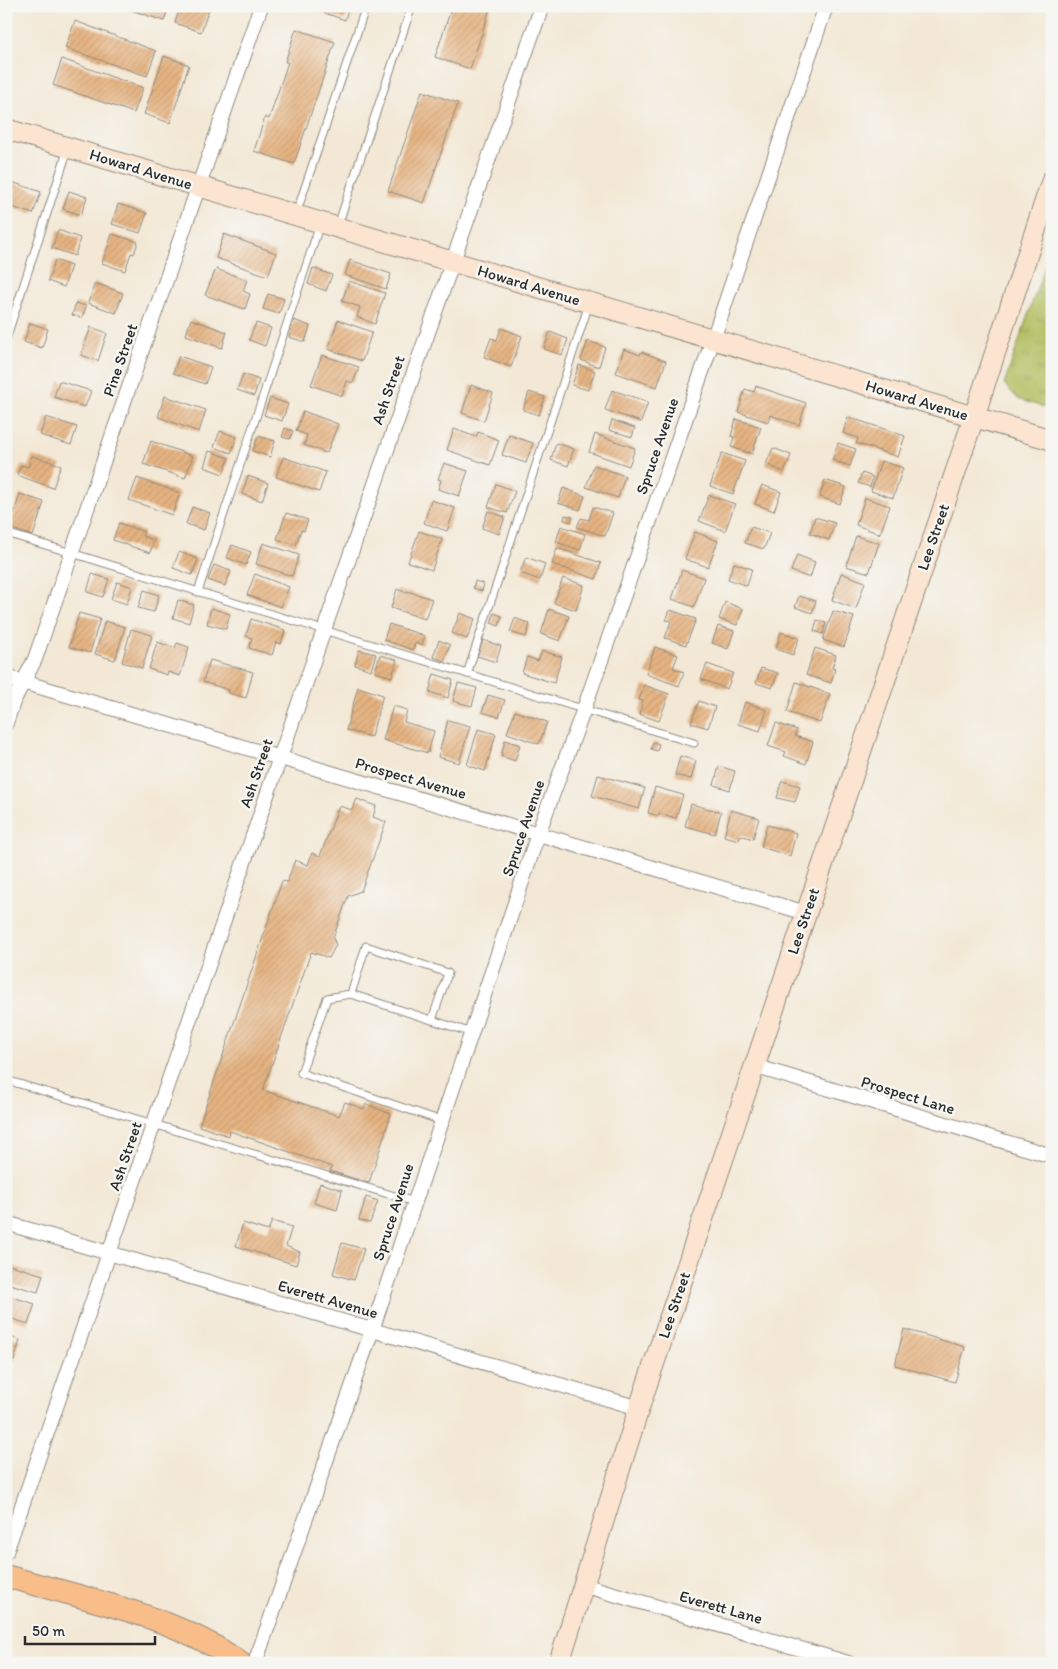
<svg xmlns="http://www.w3.org/2000/svg" width="1058" height="1669" viewBox="0 0 1058 1669" font-family="Itim,sans-serif">
  <defs>
    <pattern id="grass-tufts" width="24" height="20" patternUnits="userSpaceOnUse" patternTransform="scale(1.25)"><rect width="24" height="20" fill="#b2be60"/><path d="M3 7l-1-3M5 7V3M7 7l1-3M15 17l-1-3M17 17v-4M19 17l1-3" fill="none" stroke="#99a354"/></pattern>
    <pattern id="building-hatch" width="6" height="6" patternUnits="userSpaceOnUse" patternTransform="scale(1.25)"><rect width="6" height="6" fill="#e6b482"/><path d="M-1 1l2-2M0 6l6-6M5 7l2-2" fill="none" stroke="#c59b70"/></pattern>
  </defs>
  <rect width="100%" height="100%" fill="#f6f6f2"/>
  <filter id="ink" filterUnits="userSpaceOnUse"><feTurbulence type="fractalNoise" baseFrequency=".02" numOctaves="2"/><feDisplacementMap in="SourceGraphic" scale="10" xChannelSelector="R" yChannelSelector="G"/><feConvolveMatrix kernelMatrix="1 2 1 2 8 2 1 2 1" color-interpolation-filters="sRGB"/></filter>
  <filter id="wash" filterUnits="userSpaceOnUse"><feTurbulence type="fractalNoise" baseFrequency=".0096" numOctaves="4" result="noise"/><feDisplacementMap in="SourceGraphic" scale="20" xChannelSelector="R" yChannelSelector="G"/><feGaussianBlur stdDeviation="1.12" result="paint"/><feColorMatrix in="noise" values="0 0 0 0 0 0 0 0 0 0 0 0 0 0 0 0 0 1.4 0 .05"/><feComposite in="paint" operator="in"/></filter>
  <g filter="url(#wash)">
    <rect width="100%" height="100%" fill="#f3e8d5"/>
    <path fill="url(#grass-tufts)" stroke="#6e7446" d="M1052 245V410L1018 399 1004 384Z"/>
    <g id="blocks">
      <path fill="url(#building-hatch)" d="M119 6H169L164 21Z
        M180 6H210L201 32 175 23Z
        M304 6H349L345 20Z
        M452 6H491L470 69 435 57Z
        M75 21 156 51 147 76 65 48Z
        M296 29 335 42 294 164 254 151 265 117 269 119 288 62H285Z
        M164 56 189 65 170 123 144 114Z
        M62 59 143 88 134 113 53 85Z
        M422 91 458 103 424 203 388 191Z
        M6 180 41 192 33 214 6 205Z
        M69 191 87 197 81 215 63 209Z
        M118 204 147 213 140 233 112 224Z
        M58 230 80 238 75 256 52 248Z
        M112 234 138 242 134 254 131 253 125 271 102 263Z
        M224 234 276 253 268 276 216 258Z
        M55 260 71 266 64 287 48 281Z
        M350 260 391 274 386 289 345 275Z
        M313 268 332 275 326 291 308 284Z
        M216 269 247 280 243 291 250 294 245 309 205 295Z
        M349 281 385 293 375 324 357 317 360 307 342 301Z
        M95 283 123 293 116 313 88 303Z
        M268 294 284 299 279 314 263 309Z
        M76 303 86 306 82 318 72 315Z
        M191 319 227 332 222 348 186 335Z
        M294 320 310 326 305 342 289 337Z
        M338 320 372 332 362 361 328 349Z
        M30 323 48 329 42 348 24 342Z
        M256 323 271 328 265 346 249 340Z
        M91 327 107 333 98 361 81 355Z
        M501 328 522 336 511 367 484 357 491 338 497 340Z
        M550 332 568 339 562 355 544 349Z
        M588 341 605 347 599 367 581 360Z
        M624 349 640 355 641 352 666 361 657 387 616 373Z
        M322 355 359 367 353 383 347 381 342 396 311 385Z
        M179 356 211 367 205 384 173 373Z
        M579 365 595 371 588 390 572 385Z
        M243 374 259 380 254 396 237 390Z
        M59 381 91 391 85 407 54 397Z
        M471 385 493 393 484 421 462 413Z
        M756 386 806 403 799 425 770 415 768 422 738 412 745 389 754 392Z
        M612 390 648 402 641 422 605 410Z
        M529 392 545 397 539 415 523 410Z
        M165 396 206 410 199 432 158 417Z
        M270 398 288 404 282 421 264 415Z
        M303 411 338 424 327 453 304 445 307 435 296 431Z
        M46 417 77 427 71 445 40 435Z
        M848 417 905 436 898 457 856 443 858 438 843 433Z
        M736 419 761 427 752 454 731 447 734 437 731 436Z
        M612 420 635 428 632 437 609 430Z
        M285 428 293 431 290 439 282 437Z
        M454 429 476 437 478 432 499 440 490 465 447 450Z
        M220 431 237 437 231 453 214 447Z
        M595 434 635 448 629 466 589 452Z
        M509 435 533 443 526 463 502 455Z
        M258 436 275 441 270 457 253 451Z
        M151 441 193 456 185 478 143 464Z
        M556 443 574 449 568 466 551 460Z
        M838 443 856 449 850 466 832 460Z
        M773 448 791 455 784 472 766 464Z
        M209 451 229 458 223 474 204 467Z
        M722 453 745 461 733 494 710 486Z
        M32 456 61 465 53 488 17 475 21 465 28 467Z
        M283 457 326 472 319 492 276 477Z
        M881 461 903 468 893 498 871 491Z
        M444 463 468 471 459 496 438 489 441 480 438 479Z
        M594 465 625 476 618 498 586 487Z
        M862 473 873 477 870 487 858 483Z
        M248 476 268 483 262 501 242 494Z
        M137 478 180 493 172 515 129 500Z
        M825 480 846 487 840 504 820 497Z
        M496 484 515 491 507 513 488 507Z
        M762 485 781 492 774 511 755 504Z
        M563 488 585 496 580 510 558 503Z
        M20 494 44 502 33 536 9 528Z
        M709 495 735 504 725 531 699 521Z
        M865 498 890 506 880 534 856 525Z
        M431 500 455 508 447 531 424 523Z
        M192 507 210 513 204 530 186 524Z
        M593 507 613 513 605 536 577 527 581 518 589 520Z
        M488 511 505 517 499 534 482 528Z
        M286 513 308 520 304 531 301 530 296 545 277 539Z
        M565 515 573 517 571 522 564 520Z
        M815 517 835 523 829 540 810 533Z
        M119 523 144 532 142 536 154 540 150 553 113 540Z
        M561 526 585 534 580 550 556 542Z
        M751 527 770 533 764 549 745 543Z
        M419 531 442 539 432 570 408 562Z
        M695 532 718 541 708 567 685 559Z
        M856 536 879 543 869 573 846 566Z
        M263 543 299 555 292 576 256 564Z
        M232 545 251 552 246 565 227 558Z
        M557 548 601 563 596 579 552 564Z
        M179 552 198 559 192 575 173 568Z
        M797 555 815 562 810 578 791 571Z
        M526 557 545 564 540 580 520 573Z
        M734 563 752 569 747 586 728 579Z
        M214 565 231 571 225 586 208 580Z
        M682 570 704 578 694 607 672 599Z
        M841 573 865 582 856 609 832 600Z
        M92 574 109 579 103 597 87 592Z
        M255 574 289 587 281 607 247 595Z
        M563 578 584 585 576 610 554 603Z
        M475 581 484 584 482 591 473 588Z
        M117 582 132 587 127 604 111 599Z
        M397 589 407 593V591L432 599 425 619 391 608Z
        M144 590 159 595 154 612 138 608Z
        M799 596 816 601 812 613 795 607Z
        M178 600 194 605 189 623 173 618Z
        M725 602 743 609 737 625 719 619Z
        M211 608 230 614 226 629 207 624Z
        M549 609 569 616 560 641 541 634Z
        M670 610 696 619 686 645 665 638 671 621 666 620Z
        M833 611 854 617 844 647 823 640Z
        M79 613 100 619 90 653 69 647Z
        M460 613 475 619 467 639 452 633Z
        M494 613 502 616 499 626 491 623Z
        M515 618 530 624 526 637 510 632Z
        M251 619 285 630 281 644 276 642 272 655 249 648 252 638 246 636Z
        M817 620 826 623 823 634 814 631Z
        M105 621 125 627 115 660 95 654Z
        M389 624 425 636 422 645 415 643 413 650 384 640Z
        M718 626 734 631 728 649 712 643Z
        M131 629 152 635 142 668 122 662Z
        M781 632 799 638 793 655 776 649Z
        M439 640 450 645 444 661 433 657Z
        M483 640 501 646 496 662 477 656Z
        M157 642 175 648 177 643 189 647 180 676 168 672 167 675 149 669Z
        M655 647 678 655 673 668 684 672 679 686 646 674Z
        M815 648 836 655 832 668 835 669 831 683 806 675Z
        M359 650 376 654 371 670 355 665Z
        M542 651 562 657 554 683 522 673 527 657 538 661Z
        M380 655 397 660 392 677 375 672Z
        M210 660 253 672 246 698 229 693V690L203 682Z
        M707 664 733 673 727 689 701 679Z
        M761 668 778 673 772 688 756 683Z
        M434 674 453 680 448 698 429 692Z
        M796 682 830 694 820 723 787 712Z
        M458 683 477 688 472 706 453 701Z
        M644 685 669 694 659 721 639 714 643 701 639 700Z
        M358 687 383 695 371 737 346 730Z
        M488 695 505 700 499 717 482 712Z
        M699 701 715 707 708 728 691 723Z
        M745 702 767 710 760 731 738 724Z
        M393 706 407 710 404 722 434 731 428 753 383 740Z
        M515 711 547 722 539 744 507 733Z
        M448 720 470 726 459 763 438 757Z
        M776 723 797 730 795 736 813 742 806 764 784 756 786 752 768 746Z
        M478 729 496 734 485 771 467 765Z
        M505 740 520 745 515 761 501 756Z
        M653 742 659 744 657 751 651 749Z
        M680 756 696 761 691 779 675 775Z
        M719 766 735 771 730 790 714 785Z
        M598 775 645 788 639 809 592 796Z
        M782 781 800 786 795 802 777 798Z
        M655 787 683 795 676 818 659 813V816L648 813Z
        M357 799 376 806 373 817 386 822 361 891 348 896 333 938 336 945 329 958 311 952 263 1090 339 1116 345 1102 364 1109 366 1104 391 1114 369 1183 330 1171 332 1167 230 1131 229 1136 199 1126 282 881 287 882 295 860 308 865 312 853 320 856 339 806 352 810Z
        M691 804 721 812 715 834 685 826Z
        M731 810 759 818 753 839 740 835 739 840 724 836Z
        M767 825 796 833 790 856 761 847Z
        M320 1183 342 1190 337 1210 314 1203Z
        M366 1197 378 1201 370 1223 359 1220Z
        M272 1221 292 1227 286 1246 300 1252 296 1265 236 1246 243 1223 268 1231Z
        M342 1243 364 1249 354 1280 333 1274Z
        M10 1265 43 1275 38 1292 6 1283Z
        M6 1295 35 1304 28 1324 6 1317Z
        M904 1329 965 1347 955 1382 895 1365Z
        M6 1336 20 1340 14 1361 6 1359Z"/>
    </g>
  </g>
  <g filter="url(#ink)">
    <use href="#blocks" fill-opacity="0" stroke="#8f8a80" stroke-width="1"/>
    <g fill="none" stroke-linecap="round" stroke-linejoin="round">
      <defs>
        <path id="lane" d="M296 214 366 6
          M338 225 412 6
          M6 339 68 149
          M6 533 694 743
          M198 592 320 224
          M467 674 589 304
          M351 994 366 946 448 973 432 1020
          M6 1080 415 1202
          M442 1121 301 1073 327 998 351 994 472 1033"/>
        <path id="street" d="M6 677 806 913
          M6 723 13 702 35 659 261 6
          M754 1066 1052 1156
          M6 1223 639 1408
          M6 1552 324 630 542 6
          M583 1585 848 1663
          M255 1663 372 1330 538 834 584 709 706 360 826 6"/>
        <path id="secondary" d="M6 129 1052 440
          M559 1663 639 1408 974 417 1052 180"/>
        <path id="primary" d="M6 1576C81 1598 177 1616 240 1663"/>
      </defs>
      <use href="#lane" stroke="#8f8a80" stroke-width="9"/>
      <use href="#street" stroke="#8f8a80" stroke-width="16"/>
      <use href="#secondary" stroke="#8f8a80" stroke-width="22"/>
      <use href="#primary" stroke="#8f8a80" stroke-width="24"/>
      <path stroke="#8f8a80" stroke-width="3" stroke-dasharray="4 4" stroke-linecap="butt" d="M1046 317 1052 318"/>
      <use href="#lane" stroke="#fff" stroke-width="7"/>
      <use href="#street" stroke="#fff" stroke-width="14"/>
      <use href="#secondary" stroke="#fce5d0" stroke-width="20"/>
      <use href="#primary" stroke="#f8bd89" stroke-width="22"/>
    </g>
  </g>
  <g text-anchor="middle" dominant-baseline="central" stroke-width="5" stroke-linejoin="round" paint-order="stroke">
    <g font-size="16" fill="#2b2b2b" stroke="#f6f6f2">
      <text transform="translate(141 169) rotate(17)">Howard Avenue</text>
      <text transform="translate(529 285) rotate(17)">Howard Avenue</text>
      <text transform="translate(120 360) rotate(-71)">Pine Street</text>
      <text transform="translate(388 390) rotate(-71)">Ash Street</text>
      <text transform="translate(917 400) rotate(17)">Howard Avenue</text>
      <text transform="translate(657 446) rotate(-71)">Spruce Avenue</text>
      <text transform="translate(933 537) rotate(-71)">Lee Street</text>
      <text transform="translate(256 773) rotate(-71)">Ash Street</text>
      <text transform="translate(411 778) rotate(16)">Prospect Avenue</text>
      <text transform="translate(523 828) rotate(-71)">Spruce Avenue</text>
      <text transform="translate(803 921) rotate(-71)">Lee Street</text>
      <text transform="translate(908 1095) rotate(17)">Prospect Lane</text>
      <text transform="translate(125 1156) rotate(-71)">Ash Street</text>
      <text transform="translate(393 1212) rotate(-72)">Spruce Avenue</text>
      <text transform="translate(328 1299) rotate(16)">Everett Avenue</text>
      <text transform="translate(674 1305) rotate(-71)">Lee Street</text>
      <text transform="translate(721 1607) rotate(16)">Everett Lane</text>
    </g>
  </g>
  <rect width="1058" height="1669" fill="none" stroke="#f6f6f2" stroke-width="25"/>
  <path d="M25 1636v8h130v-8" fill="none" stroke="#2b2b2b" stroke-width="2.5"/>
  <text x="32" y="1636" font-size="15" fill="#2b2b2b" stroke="#f6f6f2" stroke-width="4" paint-order="stroke">50 m</text>
</svg>
